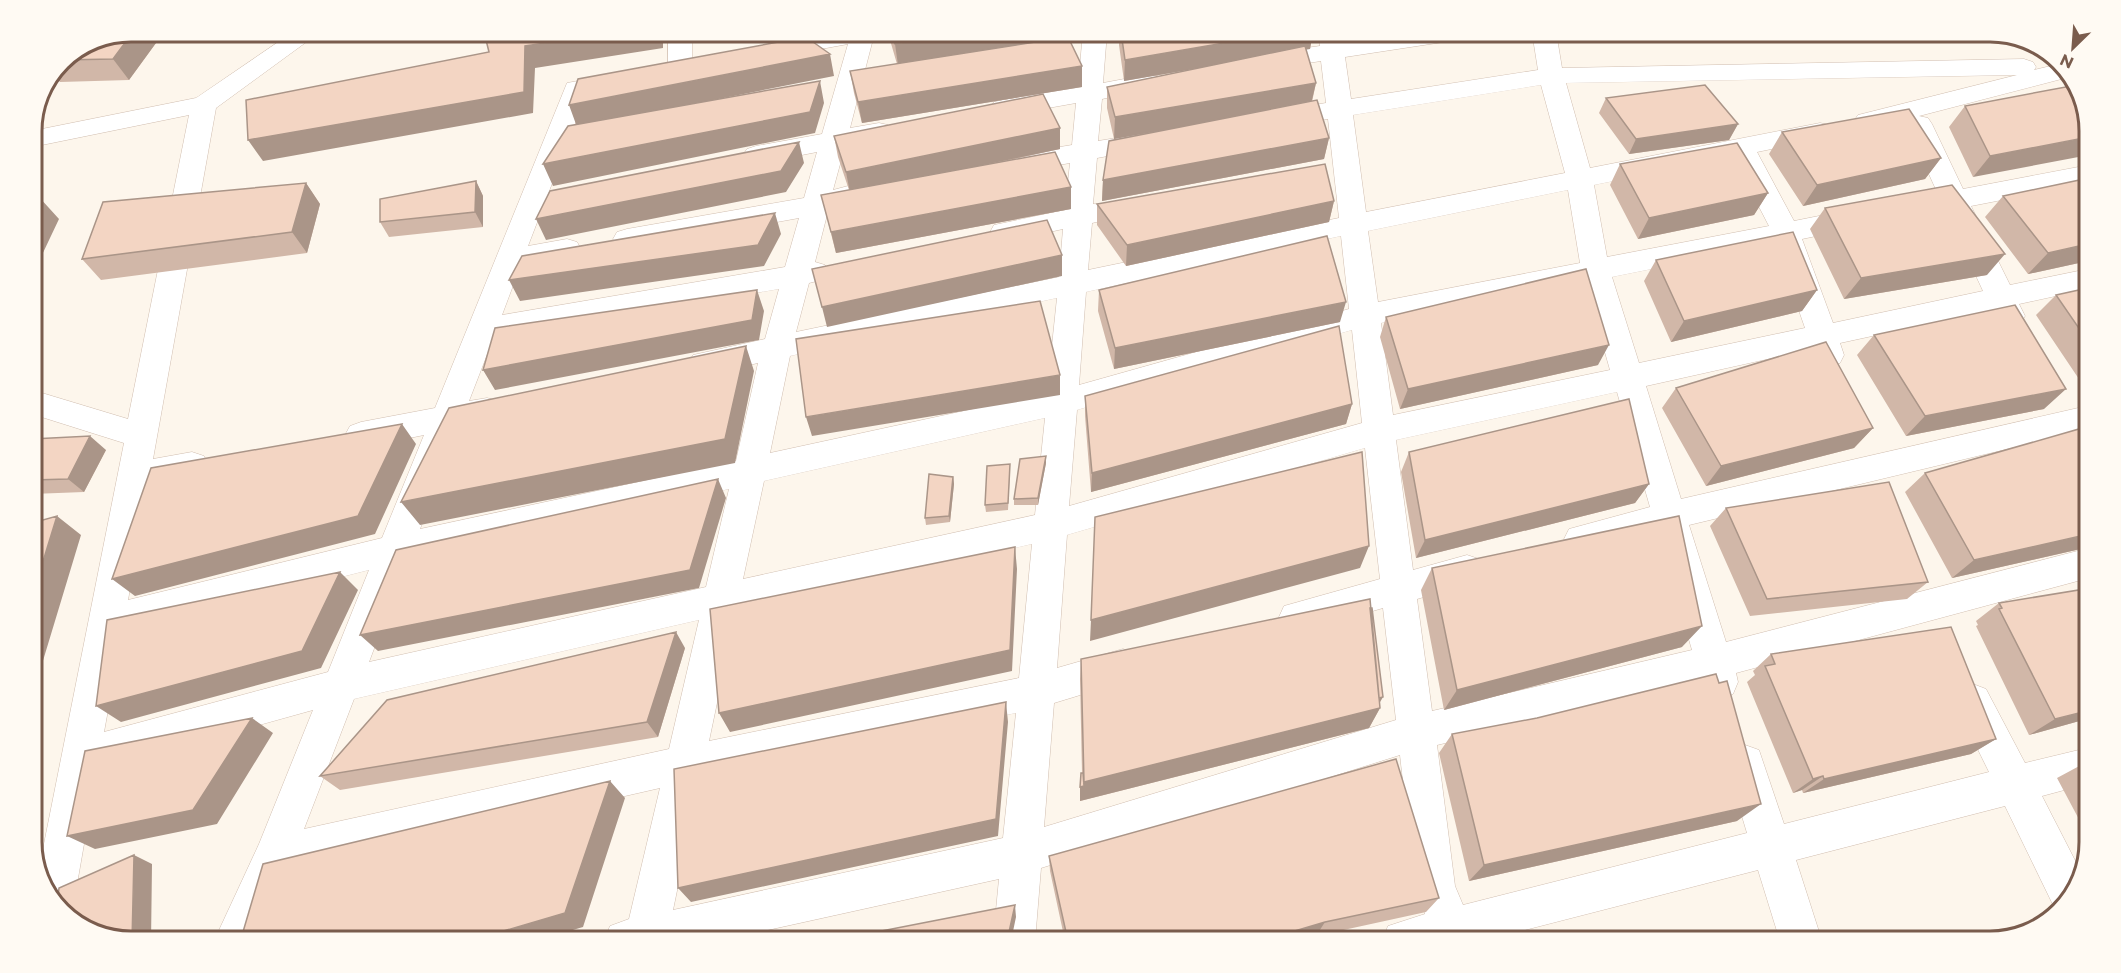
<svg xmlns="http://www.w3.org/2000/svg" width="2121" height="973" viewBox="0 0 2121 973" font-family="Montserrat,sans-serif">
  <rect width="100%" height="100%" fill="#fdf6ec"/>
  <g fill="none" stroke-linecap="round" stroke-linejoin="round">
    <defs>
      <path id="street" d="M293 32H320L216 108 153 459 192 452 204 456 208 465 204 474 148 486 128 600 382 538 424 435 361 448 350 444 345 435 350 426 361 422 435 408 567 83 600 77 609 79 613 85 609 91 586 95 528 246 567 239 577 242 581 249 577 256 520 267 502 315 785 267 799 218 627 249 617 246 613 239 617 232 627 229 804 198 817 152 756 164 747 161 743 155 747 149 756 146 822 134 848 44 772 58 763 56 760 51 763 46 772 44 838 32H886L882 37 873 39 850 128 879 123 888 125 892 131 888 137 845 146 833 190 867 181 877 184 881 190 877 196 828 211 815 262 825 265 829 272 825 279 809 283 796 332 1059 277 1063 229 1004 242 994 239 990 232 994 225 1065 210 1070 163 1012 173 1003 170 999 164 1003 158 1012 155 1072 145 1076 103 1003 116 994 114 990 108 994 102 1003 100 1078 87 1083 32H1107L1103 83 1151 74 1160 77 1164 82 1160 87 1102 99 1098 141 1153 132 1162 134 1166 140 1162 146 1097 158 1093 204 1110 205 1114 212 1110 219 1092 223 1088 270 1339 218 1328 119 1275 127 1266 125 1262 119 1266 113 1326 103 1321 61 1263 70 1254 67 1251 62 1254 57 1263 54 1320 46 1318 32H1342L1343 43 1418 32H1475L1471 37 1463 39 1345 57 1351 99 1538 70 1532 32H1556L1562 68 2024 59 2033 62 2036 67 2034 70 2059 64 2073 76 1919 116 1928 118 1932 124 1963 189 2089 165V183L1971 206 2010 285 2088 269V289L2019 304 2025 316 2020 324 2010 327 2000 324 1992 310 1840 343 1844 355 1840 363 1829 366 1818 363 1812 349 1646 386 1681 499 2087 406 2086 430 1689 525 1726 642 2085 549V579L1736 673 1738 682 1733 694 1720 699 1707 694 1701 682 1437 745 1455 886 1463 905 1747 833 1726 763 1731 750 1745 745 1759 750 1784 824 1989 772 1954 701 1960 689 1973 684 1986 689 2025 763 2083 749V785L2042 796 2082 874V880L2058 909H2055L2005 806 1796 860 1822 941H1780L1758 870 1482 941H1382L1388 926 1425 914 1415 886 1400 755 1041 868 1035 941H993L999 879 718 941H604L610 926 629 919 660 788 287 873 256 941H214L259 844 313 710 97 770 74 901 68 914 48 898 39 869 124 443 32 414V390L128 419 189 115 32 147V131L196 98ZM2017 75 1858 115 1854 121 1858 127 1867 129 1910 118 1906 124 1938 194 1907 200 1903 207 1907 214 1917 216 1946 211 1983 291 1833 323 1802 239 1864 226 1868 219 1864 212 1854 209 1794 221 1757 152 1829 137 1833 131 1829 125 1820 123 1590 168 1566 83ZM1541 85 1565 173 1366 212 1353 115ZM1733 157 1769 226 1607 257 1594 185ZM1568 190 1580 263 1378 302 1368 231ZM1341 236 1349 309 1079 385 1086 292ZM1776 244 1805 328 1639 363 1612 277ZM1585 282 1610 370 1393 415 1381 323ZM779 289 765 339 693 355 689 363 693 371 704 375 758 363 736 461 420 529 458 428 498 419 503 410 498 401 487 398 469 401 493 339ZM1057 298 1047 393 770 453 790 356ZM1352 330 1362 423 1069 506 1077 410ZM1617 392 1650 507 1569 529 1564 539 1569 549 1581 553 1658 533 1692 650 1432 711 1417 599 1479 581 1484 570 1479 559 1467 555 1413 570 1396 440ZM1045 418 1035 515 743 579 764 481ZM1365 448 1380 579 1284 606 1279 617 1284 628 1297 633 1383 608 1396 720 1044 827 1054 703 1136 678 1141 666 1136 654 1123 649 1057 668 1067 535ZM729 489 706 587 369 662 407 561ZM1032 544 1019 678 709 741 736 612ZM369 570 328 672 104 732 122 633ZM699 620 669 749 304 829 354 699ZM1016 713 1003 838 673 910 700 779Z
        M668 32H692V69L689 74 680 77 671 74 668 69Z"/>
    </defs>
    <use href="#street" stroke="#d1beb0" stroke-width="1"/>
    <use href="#street" fill="#fff" fill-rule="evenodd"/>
  </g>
  <path fill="#d1b7a8" d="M131 32H164L129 80 60 82 54 75 61 60Z
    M889 32H1091V38L1070 41 1082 66V87L862 123 854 93 850 71 897 64 890 40Z
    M1119 32H1313L1310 49H1306L1316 83 1312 102 1329 138 1324 159 1102 201 1103 180 1162 130 1114 139 1107 108V87L1199 68 1124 81 1119 45Z
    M2071 86 1973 177 1949 127 1965 106Z
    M1606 98 1738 124 1729 140 1629 154 1599 113Z
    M1060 128V149L987 165 1071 187V209L836 253 821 195 849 190 838 157 834 136Z
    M1782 132 1941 158 1925 179 1803 206 1769 154Z
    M1620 164 1768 193 1754 215 1638 239 1610 185Z
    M2089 178 2088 261 2028 274 1985 217 2003 196Z
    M476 181 483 196V227L389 237 380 222Z
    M306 183 320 204 307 253 101 280 82 259Z
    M1334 201 1329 222 1126 266 1097 225V204Z
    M1825 208 1987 275 1844 299 1810 229Z
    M1656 260 1817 290 1802 311 1671 342 1644 281Z
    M2088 288 2087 391 2036 315 2056 295Z
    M1099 290 1340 322 1114 369 1098 311Z
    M1386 317 1598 365 1400 409 1380 337Z
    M1874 335 2044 409 1906 436 1857 355Z
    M1676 388 1873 428 1854 448 1706 486 1662 408Z
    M1085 396 1352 404 1346 424 1091 492 1085 416Z
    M32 439 106 450 84 492 32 494Z
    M2086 442 2085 548 1952 578 1905 492 1925 473Z
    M1409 452 1649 484 1635 503 1416 558 1401 472Z
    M1046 463 1038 505H1014V499Z
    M1010 471 1008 510 986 512 985 505Z
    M953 477 954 484 950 522 926 525 925 518Z
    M1726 508 1928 582 1907 599 1750 616 1710 526Z
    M1432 568 1682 647 1444 710 1421 590Z
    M2085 589 2083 720 2029 735 1976 626 1978 625 1976 621 1999 603Z
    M685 648 658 737 340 790 320 776Z
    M1771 654 1996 739 1971 754 1803 793 1802 790 1793 793 1747 682 1755 675 1753 671Z
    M1081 659 1379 703 1380 708 1369 728 1080 801 1081 773H1082L1080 679Z
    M1452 734 1737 821 1469 881 1439 753Z
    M2083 764 2082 825 2057 778Z
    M1049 856 1439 898 1426 912 1316 936 1298 941H1065L1050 871Z"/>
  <path fill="#aa9588" d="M133 32H164L129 80 113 59Z
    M622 32H663V48L535 68 533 113 263 161 248 140 525 46Z
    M983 32H1091V38L898 65 895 44Z
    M1288 32H1313L1310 49 1124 81 1125 60Z
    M830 54 834 76 577 127 569 105Z
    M1082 66V87L862 123 858 102Z
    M820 81 824 103 815 133 553 186 543 164Z
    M1316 83 1311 104 1114 139 1115 117Z
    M1738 124 1729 140 1629 154 1636 139Z
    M1060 128V149L850 193 846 172Z
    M2089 137V155L1973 177 1990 156Z
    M1329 138 1324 159 1102 201 1103 180Z
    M799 142 804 163 786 192 546 240 536 219Z
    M1941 158 1925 179 1803 206 1817 185Z
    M476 181 483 196V227L475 212Z
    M306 183 320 204 307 253 292 232Z
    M1071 187V209L836 253 831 232Z
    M1768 193 1754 215 1638 239 1649 218Z
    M39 197 59 219 32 276V213Z
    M1334 201 1329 222 1126 266 1127 245Z
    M775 213 781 234 764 266 520 301 509 280Z
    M2088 244V261L2028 274 2048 253Z
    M2005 254 1987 275 1844 299 1861 278Z
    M1062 255V276L827 327 822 307Z
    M757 290 764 311 759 340 495 390 483 370Z
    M1817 290 1802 311 1671 342 1684 321Z
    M1346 302 1340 322 1114 369 1115 348Z
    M1609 345 1598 365 1400 409 1408 389Z
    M746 346 754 371 735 463 420 525 401 502Z
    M1060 375V395L812 436 806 417Z
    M2066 389 2044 409 1906 436 1925 416Z
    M1352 404 1346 424 1091 492 1092 473Z
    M402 424 416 444 375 534 135 596 112 579Z
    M1873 428 1854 448 1706 486 1721 466Z
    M90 436 106 450 84 492 68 479Z
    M1046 456V463L1038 505V498Z
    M953 477 954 484 950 522 949 516Z
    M718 479 726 498 699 588 378 651 360 635Z
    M1649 484 1635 503 1416 558 1425 540Z
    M57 516 81 535 32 697V597Z
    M2085 535V548L1952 578 1974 560Z
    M1369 546 1360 568 1090 641 1091 620Z
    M1015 547 1017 569 1012 671 730 732 719 713Z
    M340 572 358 590 321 668 121 722 96 706Z
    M1702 626 1682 647 1444 710 1457 690Z
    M676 632 685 648 658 737 647 722Z
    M1383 697 1376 709 1380 708 1369 728 1080 801V787L1084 782Z
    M1006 702 1008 722 998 836 691 902 678 888Z
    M2083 712V720L2029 735 2055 719Z
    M252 718 273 733 217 824 95 849 67 836Z
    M1996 739 1971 754 1803 793 1824 779Z
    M1823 776 1802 790 1793 793 1813 779Z
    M610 781 625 798 583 927 532 942H466Z
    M1761 804 1737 821 1469 881 1484 865Z
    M134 855 152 864 151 942H132Z
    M1015 905 1016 917 1011 941H1007Z
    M1325 922 1316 936 1298 941H1261Z"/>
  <path fill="#f3d5c3" stroke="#aa9588" stroke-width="1.5" d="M131 32H133L113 59 61 60Z
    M484 32H622L525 46 524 92 248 140 246 100 489 52Z
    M891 32H983L895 44Z
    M1121 32H1288L1125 60Z
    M806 37 830 54 569 105 578 79Z
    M1068 37 1082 66 858 102 850 71Z
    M1305 46 1316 83 1115 117 1107 87Z
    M820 81 810 112 543 164 568 126Z
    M1705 85 1738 124 1636 139 1606 98Z
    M2071 86 2079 95 2089 125V137L1990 156 1965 106Z
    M1043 94 1060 128 846 172 834 136Z
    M1317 100 1329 138 1103 180 1109 141Z
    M1909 109 1941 158 1817 185 1782 132Z
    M799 142 781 171 536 219 550 191Z
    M1737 143 1768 193 1649 218 1620 164Z
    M1055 152 1071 187 831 232 821 195Z
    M1325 164 1334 201 1127 245 1097 204Z
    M2089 178 2088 244 2048 253 2003 196Z
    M476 181 475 212 380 222V199Z
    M306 183 292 232 82 259 103 202Z
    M1952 185 2005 254 1861 278 1825 208Z
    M39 197 32 213V198Z
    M775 213 758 245 509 280 522 256Z
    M1047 220 1062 255 822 307 812 269Z
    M1793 232 1817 290 1684 321 1656 260Z
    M1327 236 1346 302 1115 348 1099 290Z
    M1586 269 1609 345 1408 389 1386 317Z
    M2088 288 2087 340 2056 295Z
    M757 290 752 320 483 370 495 328Z
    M1040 301 1060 375 806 417 796 339Z
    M2015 305 2066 389 1925 416 1874 335Z
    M1339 326 1352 404 1092 473 1085 396Z
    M1826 342 1873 428 1721 466 1676 388Z
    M746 346 725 439 401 502 449 408Z
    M1629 399 1649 484 1425 540 1409 452Z
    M402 424 358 516 112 579 151 468Z
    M2079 429 2086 442 2085 535 1974 560 1925 473Z
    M90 436 68 479 32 480V439Z
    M1362 452 1369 546 1091 620 1095 517Z
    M1046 456 1038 498 1014 499 1020 459Z
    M1010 464 1008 503 985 505 987 466Z
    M929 474 953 477 949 516 925 518Z
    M718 479 690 570 360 635 396 550Z
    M1889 482 1928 582 1767 599 1726 508Z
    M57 516 32 597V523Z
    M1679 516 1702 626 1457 690 1432 568Z
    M1015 547 1010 650 719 713 710 609Z
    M340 572 302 651 96 706 107 620Z
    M2085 589 2083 712 2055 719 1999 609 2002 608 1999 603Z
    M1370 599 1380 708 1084 782 1081 659Z
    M1370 608H1372L1383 697 1379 698Z
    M1951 627 1996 739 1824 779 1823 776 1813 779 1765 666 1775 664 1771 654Z
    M676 632 647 722 320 776 387 700Z
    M1716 674 1719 683 1727 681 1761 804 1484 865 1452 734 1537 718Z
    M1006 702 996 819 678 888 674 769Z
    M252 718 193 810 67 836 85 751Z
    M1396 759 1439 898 1325 922 1261 941H1068L1049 856Z
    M1081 773H1083L1084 786 1080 787Z
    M610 781 565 913 466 942H240L263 864Z
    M134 855 132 942 93 934 57 905 59 888Z
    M1015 905 1007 941 825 942Z"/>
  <path d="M0 0H2121V973H0ZM131 42H1990A89 89 0 0 1 2079 131V842A89 89 0 0 1 1990 931H131A89 89 0 0 1 42 842V131A89 89 0 0 1 131 42Z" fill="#fffaf3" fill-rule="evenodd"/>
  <path fill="none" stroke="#7a5c4d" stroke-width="3" d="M131 42H1990A89 89 0 0 1 2079 131V842A89 89 0 0 1 1990 931H131A89 89 0 0 1 42 842V131A89 89 0 0 1 131 42Z"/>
  <g transform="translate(2073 48) rotate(205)" stroke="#fffaf3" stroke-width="4.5" paint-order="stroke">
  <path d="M0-4.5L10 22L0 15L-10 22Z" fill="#7a5c4d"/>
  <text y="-9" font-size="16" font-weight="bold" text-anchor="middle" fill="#7a5c4d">N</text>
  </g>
</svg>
